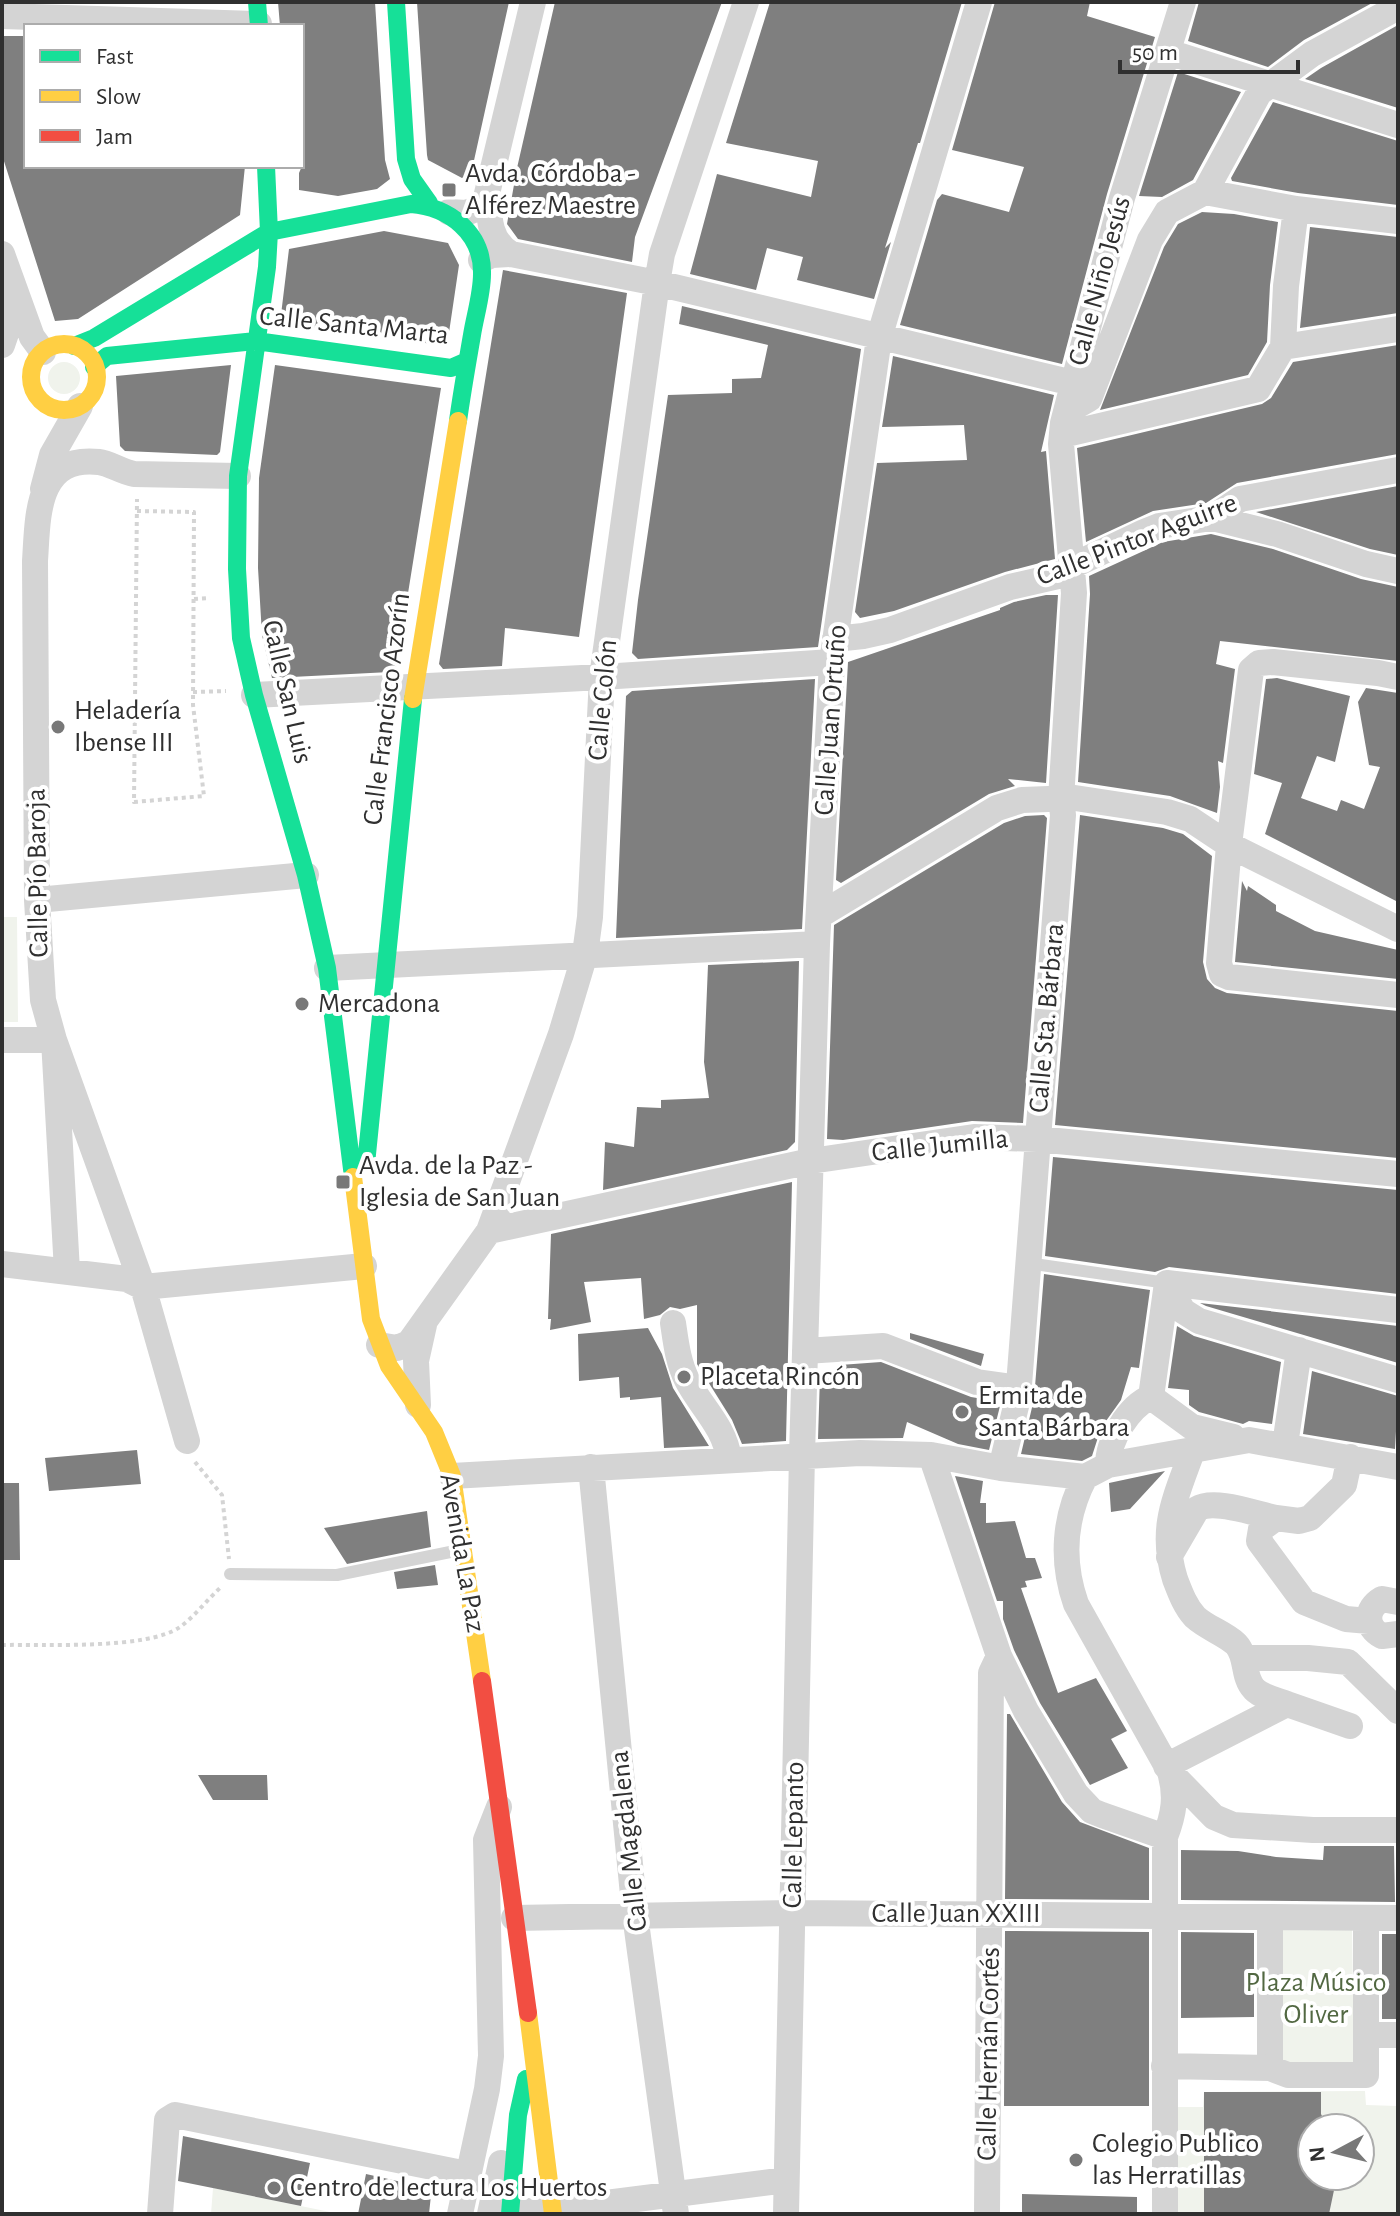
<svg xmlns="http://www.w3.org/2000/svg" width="1400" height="2216" viewBox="0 0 1400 2216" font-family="'Alegreya Sans',sans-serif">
  <rect width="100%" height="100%" fill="#fff"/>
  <path fill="#f0f3ec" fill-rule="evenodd" d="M48 378a16 16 0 1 1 32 0a16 16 0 1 1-32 0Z
    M2 917H17L18 1022H2Z
    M1285 1927H1352L1354 2065 1280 2064V1934Z
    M1365 2091 1366 2105 1398 2106V2214H1177L1176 2107H1203L1204 2092ZM1312 2128H1360V2176H1312Z
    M213 2188 340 2214H211Z"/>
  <path fill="#7f7f7f" d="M278 2H375L385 160 390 179 377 189 338 196 299 190V173L302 166V26H280Z
    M417 2H509L471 174 462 178 428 160 427 155Z
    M555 2H722L635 237 632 262 518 239 507 224 517 168Z
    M770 2H962L920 143H918L885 248 891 242 874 299 797 280 803 257 767 248 756 290 690 274 717 174 811 197 818 161 726 143Z
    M995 2H1090L1087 16 1155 37 1107 194 1062 364 900 325 937 200 942 194 1009 212 1024 167 952 150Z
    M1199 2H1374L1304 40 1268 67 1188 41Z
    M1398 25V108L1305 79 1321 68Z
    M2 36H26V166H245L240 215 78 319 55 321 2 155Z
    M1178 72 1241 92 1193 180 1162 197 1139 196Z
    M1273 102 1398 141V205L1298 193 1232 181 1231 178Z
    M1202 212 1234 214 1278 222 1270 285 1267 342 1248 375 1100 410 1164 247 1178 224Z
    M1310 227 1398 237V313L1300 328Z
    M384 231 448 243 459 265 447 346 280 323 289 249Z
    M503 270 627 293 579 637 505 628 502 666 443 669 439 664Z
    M682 306 861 349 818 647 638 659 632 653 638 600 668 395 732 393V379L761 378 768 345 679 324Z
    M1398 345V454L1237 483 1206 503 1153 511 1086 542 1077 448 1262 404 1271 398 1293 362Z
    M893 356 1054 395 1041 452 1046 451 1055 559 1005 572 894 611 860 618 855 612 877 463 967 460 964 425 882 427Z
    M231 365 220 452 217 455 125 451 120 446 116 376Z
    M275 365 441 388 396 668 390 672 272 678 262 635 258 568 259 478Z
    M1398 486V555L1370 549 1256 512Z
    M1211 534 1273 549 1361 579 1398 587V661L1220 641 1216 664 1235 669 1223 763 1218 761 1220 787 1217 813 1170 796 1078 782 1090 594 1089 576 1163 542Z
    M1046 595H1058L1046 783 1008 779 1015 786 989 794 841 883 836 880 848 662 1000 610V608L1014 602Z
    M1277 678 1350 696 1335 762 1317 756 1301 798 1337 811 1341 800 1364 809 1380 767 1369 765 1358 702 1366 688 1398 693V902L1265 834 1282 783 1254 774 1266 679Z
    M815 679 802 929 616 938 626 696 632 691Z
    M1044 815 1047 818 1023 1123 972 1121 843 1140 827 1139 834 925 1004 823 1025 816Z
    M1080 815 1163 828 1183 834 1212 856 1203 962 1207 979 1215 988 1227 993 1398 1011V1158L1055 1125Z
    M1242 881 1247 891 1248 886 1276 905V911L1315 931 1398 950V979L1235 962Z
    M799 961 795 1142 787 1150 603 1190 605 1142 634 1147 637 1107 661 1108V1100L709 1098 704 1062 708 965Z
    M1053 1157 1398 1190V1294L1169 1267 1155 1272 1045 1256Z
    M792 1182 786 1441 742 1444 732 1420 697 1364V1305L680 1309 670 1307 660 1315 644 1319 641 1278 584 1282 591 1322 550 1330 551 1319H548L551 1234Z
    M1044 1274 1150 1290 1139 1368 1131 1367 1121 1400 1101 1428 1092 1456 1082 1461 1021 1454 1034 1399Z
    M1200 1303 1398 1326V1363L1206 1306Z
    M1177 1326 1194 1336 1281 1362 1272 1424 1249 1421 1243 1424 1199 1412 1189 1405V1390L1168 1388Z
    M648 1328 662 1354 673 1388 709 1446 664 1448 661 1397 630 1400V1397L620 1398 619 1377 579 1381 578 1334Z
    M910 1333 984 1354 981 1366 910 1339Z
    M881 1362 971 1397 1001 1402 989 1450 958 1444 907 1422 903 1438 818 1439 820 1376 839 1382 840 1365Z
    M1312 1371 1398 1396 1395 1449 1303 1434Z
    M137 1450 141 1484 49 1491 45 1458Z
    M1165 1471 1130 1509 1111 1512 1109 1483Z
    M955 1476 983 1481 980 1503H986V1523L1015 1521 1026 1558H1035L1042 1578 1025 1581 1027 1587 1021 1588 1058 1693 1096 1678 1127 1731 1111 1739 1128 1768 1090 1785 1040 1703 1014 1650 1003 1619V1601H997Z
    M2 1483H19L20 1560H2Z
    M427 1511 431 1547 347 1564 324 1528Z
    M435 1565 438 1585 397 1589 394 1572Z
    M1007 1714H1010L1062 1802 1080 1822 1149 1848V1900L1005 1899Z
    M198 1775H267L268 1800H213Z
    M1324 1846H1394L1395 1902 1181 1900V1850L1238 1851 1276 1857 1323 1860Z
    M1005 1931 1149 1932V2106H1004Z
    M1181 1932 1254 1933V2017L1181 2018Z
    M1382 1934H1398V2019H1382Z
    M1204 2092H1321V2114L1328 2128H1312V2176H1337L1329 2214H1204Z
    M183 2136 310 2163 301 2206 178 2181Z
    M366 2174 424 2187 431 2195 429 2214H358Z
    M1022 2194 1137 2197V2214H1022Z"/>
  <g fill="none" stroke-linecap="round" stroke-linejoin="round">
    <path stroke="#d4d4d4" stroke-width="4" stroke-dasharray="4 4" stroke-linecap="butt" d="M137 511 194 512 193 705 204 796 134 802 137 499
      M194 599 210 598
      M193 692 226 691
      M195 1462 222 1495 229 1559
      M2 1645C44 1644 147 1650 180 1627 195 1616 207 1600 220 1588"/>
    <path stroke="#d4d4d4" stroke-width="12" d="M1027 1263 1167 1283
      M230 1574 337 1575 460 1550"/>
    <path stroke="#d4d4d4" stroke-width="26" d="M2 16 259 24
      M1168 52 1398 125
      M1205 192 1296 209 1398 221
      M488 194C489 218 489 241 511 254
      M449 212 466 213 484 206 533 2
      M2 254 32 337 43 352
      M481 260 492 255 511 254 657 283 1073 383
      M2 345 13 313 12 296
      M1283 347 1398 329
      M1066 412 1089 399 1150 240 1167 212 1205 192 1259 93 1312 54 1398 7
      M1062 435 1258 389 1283 347 1286 286 1296 209
      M43 489 52 455 80 406
      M1212 518 1277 534 1366 564 1398 571
      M835 639 863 636 890 630 1010 587 1058 576 1072 566 1144 532 1159 526 1212 518 1240 499 1398 470
      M1398 677 1378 673 1273 662 1259 663 1251 670 1229 845 1219 963 1222 974 1229 977 1398 995
      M254 695 602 677 832 662
      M37 900 306 875
      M820 915 997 808 1022 800 1075 798 1167 812 1190 819 1229 845 1398 929
      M327 968 817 944
      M2 1040H54L67 1271
      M489 1231 811 1161 974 1137 1037 1139 1398 1174
      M2 1264 127 1279 143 1287 364 1266
      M1167 1283 1183 1311 1199 1321 1398 1380
      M1167 1283 1398 1310
      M1167 1283 1151 1397 1192 1427 1233 1437
      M673 1323C676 1343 678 1362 687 1380 701 1407 725 1427 729 1459
      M379 1345 397 1348 409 1343 489 1231 561 1034 585 954 590 917 602 677 657 283 662 254 746 2
      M805 1351 883 1346 977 1382 1019 1388
      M418 1405 416 1361 424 1325
      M187 1441 143 1287 54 1040 43 1000 37 900 35 561C38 518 35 455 99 462 109 463 122 472 134 474L238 476
      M1285 1445 1299 1350
      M1193 1449C1176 1497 1159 1527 1175 1579 1180 1592 1185 1606 1195 1617 1207 1628 1224 1633 1236 1644 1248 1657 1242 1676 1254 1689 1262 1697 1276 1700 1287 1704
      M931 1455 999 1656 1026 1711 1076 1794 1092 1811 1102 1815 1165 1837
      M1108 1465C1108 1441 1128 1407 1151 1397
      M591 1467 635 1915 676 2214
      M1001 1468 1018 1398 1063 815 1061 799 1074 593 1061 444 1063 423 1122 198 1183 2
      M452 1476 860 1453 931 1455 1001 1468 1085 1477C1064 1517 1061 1561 1076 1604L1170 1772C1177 1796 1174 1814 1165 1837V2214
      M1085 1477 1108 1465 1249 1440 1398 1467
      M1276 1518 1299 1521 1310 1518 1344 1485 1350 1457
      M1169 1557 1197 1509C1214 1498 1256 1514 1276 1518L1261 1529 1259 1541 1304 1602 1346 1619 1369 1621
      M1398 1602 1382 1599C1365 1609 1365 1627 1382 1636L1398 1634
      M1244 1658H1308L1348 1662 1398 1711
      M1166 1766 1287 1704 1350 1726
      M1170 1772 1214 1817 1233 1825 1313 1830H1398
      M514 1918 792 1913 1398 1918
      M1367 2035H1398
      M1164 2066 1270 2068V1917
      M1270 2068 1288 2075H1366V1918
      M511 2206 518 2210 535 2212 786 2180
      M160 2214 167 2120 175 2115 467 2174
      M460 2214 487 2089 491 2056 486 1840 499 1807
      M490 2214 501 2163
      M786 2214 802 1455 817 944 832 662 879 338 979 2
      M987 2214 991 1673 999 1656"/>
    <path stroke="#16e098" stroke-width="18" d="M257 2 259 26
      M396 2 406 159 412 179 429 203
      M266 166 269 232 267 267 238 476 237 569 241 638 254 695 306 875 327 968 353 1177
      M74 346 94 338 269 232 411 204C449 207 483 233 482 274 482 294 475 316 472 335 467 364 462 392 458 421
      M94 367 107 356 256 341 451 368 467 361
      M366 1164 413 699
      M510 2214 518 2115 526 2079"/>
    <path stroke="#ffcf43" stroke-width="18" d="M31 377a33 33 0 1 1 66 0a33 33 0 1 1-66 0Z
      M413 699 458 421
      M353 1177 371 1319 389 1366 434 1432 452 1476 482 1681
      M528 2013 553 2214"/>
    <path stroke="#f24e42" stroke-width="18" d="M482 1681 528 2013"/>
  </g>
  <g fill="#787878" stroke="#fff" stroke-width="3">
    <rect x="441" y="182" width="16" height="16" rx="4"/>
    <circle cx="58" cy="727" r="8"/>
    <circle cx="302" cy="1004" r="8"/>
    <rect x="335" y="1174" width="16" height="16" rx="4"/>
    <circle cx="684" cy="1377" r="8"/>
    <circle cx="962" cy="1412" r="8"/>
    <circle cx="1076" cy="2160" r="8"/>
    <circle cx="274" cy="2188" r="8"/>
  </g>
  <g text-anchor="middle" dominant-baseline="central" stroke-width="8" stroke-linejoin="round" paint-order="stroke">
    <g font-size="28" fill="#303030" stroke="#fff" text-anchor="start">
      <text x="465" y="174">Avda. Córdoba -<tspan x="465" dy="32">Alférez Maestre</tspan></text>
      <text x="74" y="711">Heladería<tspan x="74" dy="32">Ibense III</tspan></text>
      <text x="318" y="1004">Mercadona</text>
      <text x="359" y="1166">Avda. de la Paz -<tspan x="359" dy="32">Iglesia de San Juan</tspan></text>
      <text x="700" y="1377">Placeta Rincón</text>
      <text x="978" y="1396">Ermita de<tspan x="978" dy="32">Santa Bárbara</tspan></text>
      <text x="1092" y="2144">Colegio Publico<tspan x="1092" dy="32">las Herratillas</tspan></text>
      <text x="290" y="2188">Centro de lectura Los Huertos</text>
    </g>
    <g font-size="28" fill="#303030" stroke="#fff">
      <text transform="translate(1100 281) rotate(-75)">Calle Niño Jesús</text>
      <text transform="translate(354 326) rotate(6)">Calle Santa Marta</text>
      <text transform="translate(1137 540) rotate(-21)">Calle Pintor Aguirre</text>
      <text transform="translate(287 692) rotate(77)">Calle San Luis</text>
      <text transform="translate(603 700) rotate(-85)">Calle Colón</text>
      <text transform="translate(387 709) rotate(-83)">Calle Francisco Azorín</text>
      <text transform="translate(831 720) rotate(-86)">Calle Juan Ortuño</text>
      <text transform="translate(38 873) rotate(-91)">Calle Pío Baroja</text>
      <text transform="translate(1047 1018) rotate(-85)">Calle Sta. Bárbara</text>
      <text transform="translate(940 1146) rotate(-6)">Calle Jumilla</text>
      <text transform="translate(462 1553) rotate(80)">Avenida La Paz</text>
      <text transform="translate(794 1835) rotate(-89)">Calle Lepanto</text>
      <text transform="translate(629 1841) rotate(-96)">Calle Magdalena</text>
      <text x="956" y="1914">Calle Juan XXIII</text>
      <text transform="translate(989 2054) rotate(-89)">Calle Hernán Cortés</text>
    </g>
    <g font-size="28" fill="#526842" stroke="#fff">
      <text x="1316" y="1983">Plaza Músico<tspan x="1316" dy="32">Oliver</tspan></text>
    </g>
  </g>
  <rect width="1400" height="2216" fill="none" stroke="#303030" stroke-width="8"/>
  <rect x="24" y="24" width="280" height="144" fill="#ffffff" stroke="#acacac" stroke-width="2"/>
  <rect x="40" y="50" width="40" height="12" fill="#16e098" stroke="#acacac" stroke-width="2"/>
  <text x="96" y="64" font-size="24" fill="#303030">Fast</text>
  <rect x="40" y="90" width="40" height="12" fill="#ffcf43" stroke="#acacac" stroke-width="2"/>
  <text x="96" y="104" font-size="24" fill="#303030">Slow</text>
  <rect x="40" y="130" width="40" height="12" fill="#f24e42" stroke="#acacac" stroke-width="2"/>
  <text x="96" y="144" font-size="24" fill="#303030">Jam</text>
  <g transform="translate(1336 2152) rotate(263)"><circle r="38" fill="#ffffff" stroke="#acacac" stroke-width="2"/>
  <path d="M0-6L14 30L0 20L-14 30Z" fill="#787878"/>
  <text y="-12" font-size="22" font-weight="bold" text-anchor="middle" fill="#303030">N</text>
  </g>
  <path d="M1120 60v12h178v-12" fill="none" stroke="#303030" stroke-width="4"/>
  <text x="1132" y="60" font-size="24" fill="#303030" stroke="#ffffff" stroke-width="6" paint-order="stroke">50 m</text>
</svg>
